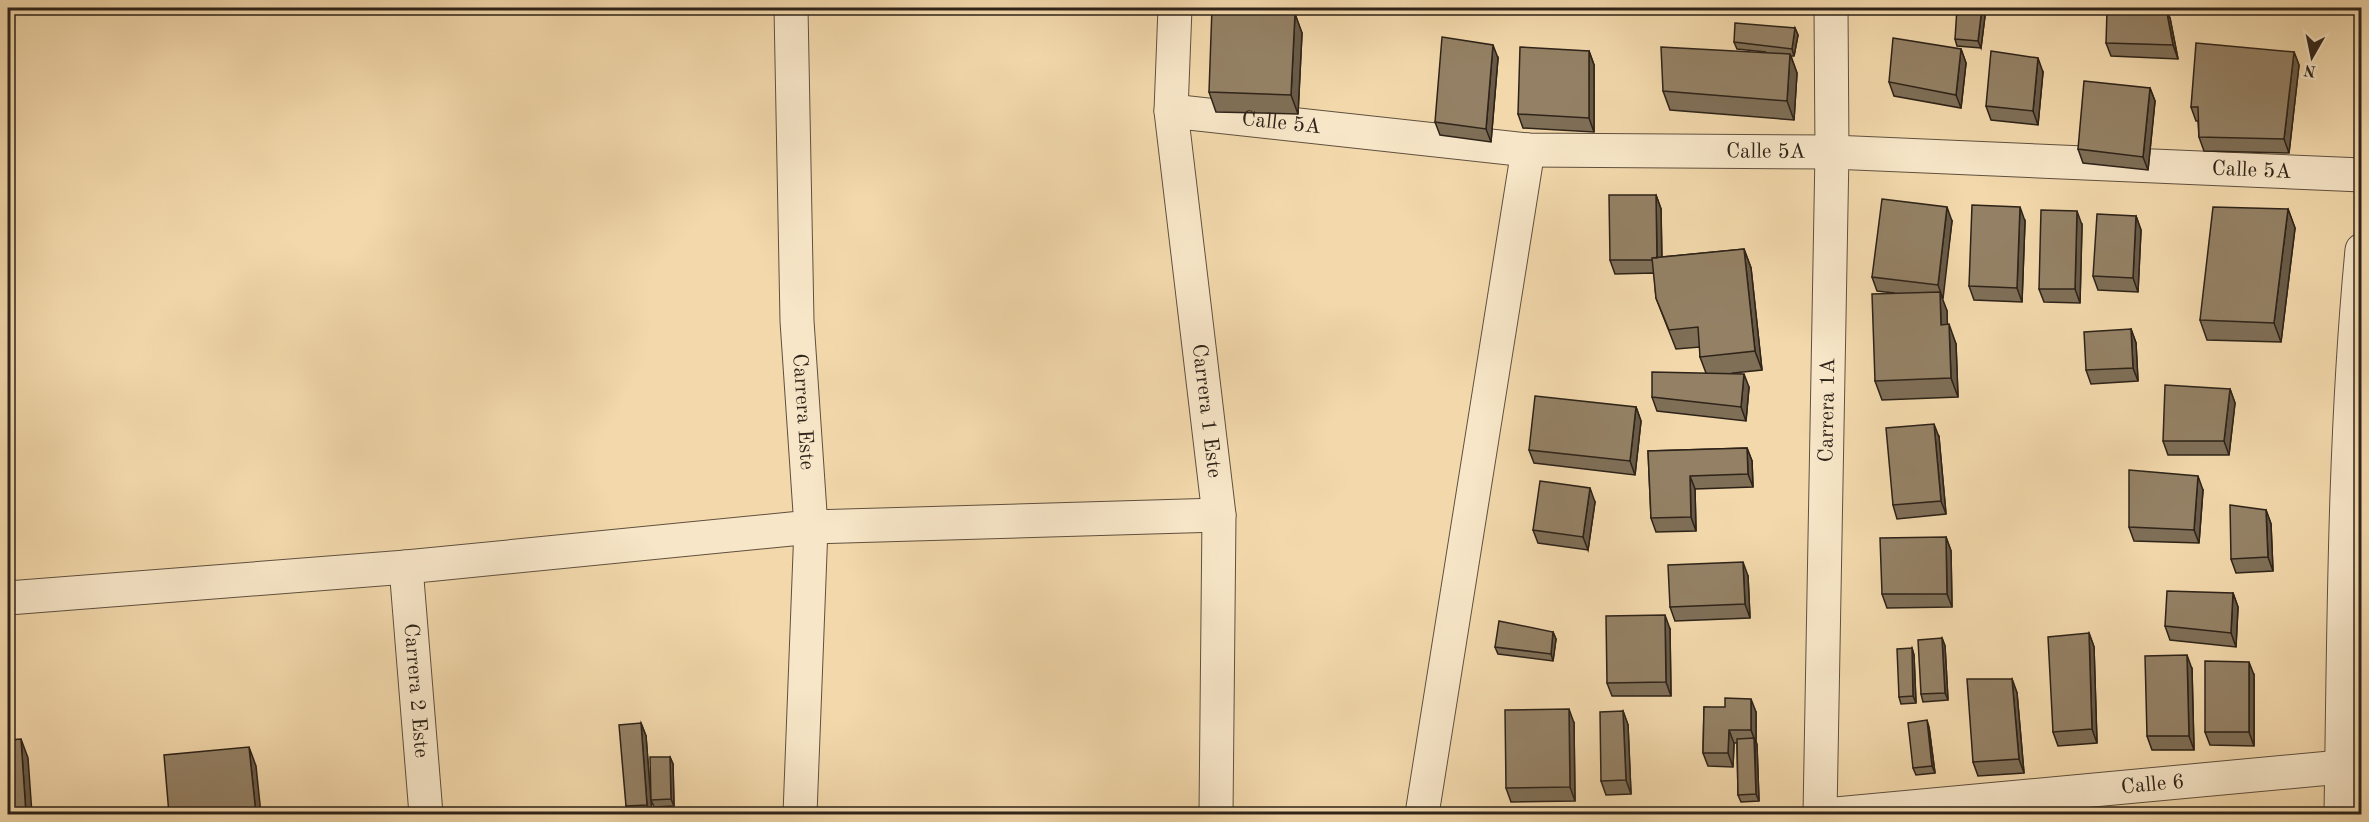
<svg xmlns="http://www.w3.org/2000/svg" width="2369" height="822" viewBox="0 0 2369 822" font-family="'Old Standard TT',serif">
  <rect width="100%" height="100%" fill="#f2d8ab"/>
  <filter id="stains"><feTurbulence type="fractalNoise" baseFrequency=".00333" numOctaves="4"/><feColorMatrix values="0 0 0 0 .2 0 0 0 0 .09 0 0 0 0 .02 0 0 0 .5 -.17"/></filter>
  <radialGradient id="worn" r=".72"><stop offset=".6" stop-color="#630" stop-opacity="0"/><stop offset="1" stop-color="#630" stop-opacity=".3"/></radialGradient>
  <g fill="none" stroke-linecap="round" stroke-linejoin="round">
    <defs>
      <g id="minor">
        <path id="s1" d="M791 8 797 321 811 527 800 814"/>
        <path id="s2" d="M1175 8 1171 111 1219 515 1216 814"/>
        <path id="s3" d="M1171 111 1528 150 1832 152 2362 175"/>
        <path id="s4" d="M406 567 426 814"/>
        <path d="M8 598 406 567 811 527 1219 515"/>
        <path d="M1422 814 1528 150"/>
        <path id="s5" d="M1820 814 1832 152 1831 8"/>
        <path id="s6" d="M1836 814 2362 765"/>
        <path d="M2341 814C2344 626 2344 438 2362 250"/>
      </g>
    </defs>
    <use href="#minor" stroke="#5f503e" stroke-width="35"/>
    <use href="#minor" stroke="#f7e6c8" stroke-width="33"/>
  </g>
  <path fill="#7f6f57" stroke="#2e2319" stroke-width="1.5" d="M1986 8 1981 48 1957 46 1955 39Z
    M2207 8H2301L2300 14 2208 10Z
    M1295 14 1302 33 1298 114 1216 112 1209 92Z
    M2170 18 2178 59 2111 56 2106 43Z
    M1795 28 1798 35 1794 56H1791L1797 73 1794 120 1670 110 1663 91 1766 52 1737 49 1734 42Z
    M1961 49 1966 63 1961 108 1894 96 1889 82Z
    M1589 51 1594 65V132L1523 128 1518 114Z
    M2294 52 2299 65 2289 153 2204 151 2199 137 2198 121H2196L2191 107Z
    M1498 58 1491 142 1440 135 1435 122Z
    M2043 72 2038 125 1991 120 1986 106Z
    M2150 88 2155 101 2148 170 2083 163 2078 149Z
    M1656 195 1661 209 1662 257 1744 249 1751 268 1762 370 1733 373 1749 387 1746 421 1657 411 1652 397 1706 373 1700 357V347L1676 349 1656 298 1654 273 1615 274 1610 260Z
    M2288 209 2295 228 2281 342 2207 340 2200 320Z
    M2136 216 2141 230 2138 292 2098 290 2093 276Z
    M1952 221 1942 299 1947 311V324L1956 344 1958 397 1882 400 1875 381 1894 293 1877 291 1872 277Z
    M2025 221 2022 302 1974 300 1969 286Z
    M2082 225 2080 303 2044 302 2039 289Z
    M2131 329 2136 343 2138 381 2091 384 2086 370Z
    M2230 389 2235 403 2229 455H2168L2163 441Z
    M1636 407 1641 421 1635 475 1534 463 1529 450Z
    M1939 437 1946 514 1897 519 1893 505Z
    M1747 448 1752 461 1753 487 1695 489 1696 531 1656 532 1651 518 1648 451Z
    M2203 490 2199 543 2134 541 2129 527Z
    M1595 502 1588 550 1538 543 1533 530Z
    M2266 510 2271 524 2273 571 2236 573 2231 559Z
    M1946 537 1951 551 1952 607 1887 608 1882 594Z
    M1748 576 1750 618 1675 621 1670 607Z
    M2233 593 2238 607 2236 647 2170 640 2165 626Z
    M1670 629 1671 696H1612L1607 683Z
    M1553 632 1556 639 1553 661 1498 654 1495 647Z
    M2089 633 2094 647 2097 743 2058 746 2053 732Z
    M1942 638 1945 646 1948 700 1923 702 1921 694Z
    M1912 648 1914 655 1916 703 1901 704 1899 697Z
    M2192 669 2194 750H2152L2147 736Z
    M2254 675V746L2210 745 2205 732Z
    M2012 679 2017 693 2024 773 1978 776 1973 762Z
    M1704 707 1756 712V741L1757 745 1759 801 1741 802 1738 795 1737 743H1734L1733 767 1708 766 1703 753Z
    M1623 711 1628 725 1631 794 1606 795 1601 781Z
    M641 723 646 736 652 814H629L626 806Z
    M1574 723 1575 801 1511 802 1506 788Z
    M1929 727 1935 773 1916 775 1913 768Z
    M670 757 673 764 674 806 654 807 651 800Z"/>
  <path fill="#685a47" stroke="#2e2319" stroke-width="1.5" d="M1982 8H1986L1981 48 1978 41Z
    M2166 8 2170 18 2178 59 2173 45Z
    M1295 14 1302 33 1298 114 1291 95Z
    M1795 28 1798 35 1794 56 1792 49Z
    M1493 45 1498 58 1491 142 1486 129Z
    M1961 49 1966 63 1961 108 1956 95Z
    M1589 51 1594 65V132L1589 118Z
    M2294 52 2299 65 2289 153 2284 139Z
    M1790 54 1797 73 1794 120 1787 101Z
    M2038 58 2043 72 2038 125 2033 111Z
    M2150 88 2155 101 2148 170 2143 157Z
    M1656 195 1661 209 1662 273 1657 260Z
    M1947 207 1952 221 1943 299 1938 285Z
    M2020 207 2025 221 2022 302 2017 288Z
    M2288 209 2295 228 2281 342 2274 323Z
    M2077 211 2082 225 2080 303 2075 289Z
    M2136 216 2141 230 2138 292 2133 278Z
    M1744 249 1751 268 1762 370 1755 351Z
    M1940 292 1947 311 1948 344 1941 325Z
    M1949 324 1956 344 1958 397 1951 378Z
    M2131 329 2136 343 2138 381 2133 368Z
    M1744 374 1749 387 1746 421 1741 407Z
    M2230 389 2235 403 2229 455 2224 441Z
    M1636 407 1641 421 1635 475 1630 461Z
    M1934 424 1939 437 1946 514 1941 501Z
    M1747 448 1752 461 1753 487 1748 474Z
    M1690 476 1695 489 1696 531 1691 517Z
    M2198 476 2203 490 2199 543 2194 530Z
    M1590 488 1595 502 1588 550 1583 537Z
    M2266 510 2271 524 2273 571 2268 557Z
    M1946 537 1951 551 1952 607 1947 594Z
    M1743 562 1748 576 1750 618 1745 604Z
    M2233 593 2238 607 2236 647 2231 633Z
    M1665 615 1670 629 1671 696 1666 682Z
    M1553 632 1556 639 1553 661 1551 654Z
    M2089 633 2094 647 2097 743 2092 729Z
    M1942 638 1945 646 1948 700 1945 693Z
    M1912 648 1914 655 1916 703 1913 696Z
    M2187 655 2192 669 2194 750 2189 736Z
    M2249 662 2254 675V746L2249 732Z
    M2012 679 2017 693 2024 773 2019 759Z
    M1751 699 1756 712V741L1757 745 1759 801 1756 794 1755 741 1751 730Z
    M1569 709 1574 723 1575 801 1570 787Z
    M1623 711 1628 725 1631 794 1626 780Z
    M1927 720 1929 727 1935 773 1932 766Z
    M641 723 646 736 652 814H651L647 805Z
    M1729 730 1734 743 1733 767 1728 753Z
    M21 739 28 758 32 814H26Z
    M249 747 256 766 261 814H256Z
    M670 757 673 764 674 806 671 799Z"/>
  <path fill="#948165" stroke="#2e2319" stroke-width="1.5" d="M1212 8H1246L1295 14 1291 95 1209 92Z
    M1957 8H1982L1978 41 1955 39Z
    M2138 8H2166L2173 45 2106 43 2107 11Z
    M1735 23 1795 28 1792 49 1734 42Z
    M1442 37 1493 45 1486 129 1435 122Z
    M1893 38 1961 49 1956 95 1889 82Z
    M2196 43 2294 52 2284 139 2199 137 2198 107H2191Z
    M1520 47 1589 51V118L1518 114Z
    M1661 47 1790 54 1787 101 1663 91Z
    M1991 51 2038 58 2033 111 1986 106Z
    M2084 81 2150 88 2143 157 2078 149Z
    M1609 195H1656L1657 258H1652V260H1610Z
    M1882 199 1947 207 1938 285 1872 277Z
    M1972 205 2020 207 2017 288 1969 286Z
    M2213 207 2288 209 2274 323 2200 320Z
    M2041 210 2077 211 2075 289H2039Z
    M2097 214 2136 216 2133 278 2093 276Z
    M1744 249 1755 351 1700 357 1698 327 1669 330 1656 298 1652 258Z
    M1940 292 1941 325 1949 324 1951 378 1875 381 1872 294Z
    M2131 329 2133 368 2086 370 2084 332Z
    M1652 372 1744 374 1741 407 1652 397Z
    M2165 385 2230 389 2224 441H2163Z
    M1535 396 1636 407 1630 461 1529 450Z
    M1934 424 1941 501 1893 505 1886 428Z
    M1747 448 1748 474 1690 476 1691 517 1651 518 1648 451Z
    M2129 470 2198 476 2194 530 2129 527Z
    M1540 481 1590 488 1583 537 1533 530Z
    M2230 505 2266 510 2268 557 2231 559Z
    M1946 537 1947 594H1882L1880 538Z
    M1743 562 1745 604 1670 607 1668 565Z
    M2167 591 2233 593 2231 633 2165 626Z
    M1665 615 1666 682 1607 683 1606 616Z
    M1499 621 1553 632 1551 654 1495 647Z
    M2089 633 2092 729 2053 732 2048 637Z
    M1942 638 1945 693 1921 694 1918 640Z
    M1912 648 1913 696 1899 697 1897 649Z
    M2187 655 2189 736H2147L2145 656Z
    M2205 661 2249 662V732H2205Z
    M1967 679H2012L2019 759 1973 762Z
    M1725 698 1751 699V730H1729L1728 753H1703L1704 707H1725Z
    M1569 709 1570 787 1506 788 1505 710Z
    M1623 711 1626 780 1601 781 1600 712Z
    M1927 720 1932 766 1913 768 1908 723Z
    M641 723 647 805 626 806 619 725Z
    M1754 738 1756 794 1738 795 1737 739Z
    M21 739 26 814H8V740Z
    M249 747 256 814H169L164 755Z
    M650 757H670L671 799 651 800Z"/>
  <g text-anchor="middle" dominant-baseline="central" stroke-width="4.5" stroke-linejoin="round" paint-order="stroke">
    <g font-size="21" fill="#2e2319" stroke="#f7e6c8">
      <text stroke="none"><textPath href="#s3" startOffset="111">Calle 5A</textPath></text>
      <text stroke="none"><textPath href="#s3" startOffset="597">Calle 5A</textPath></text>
      <text stroke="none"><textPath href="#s3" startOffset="1083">Calle 5A</textPath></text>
      <text stroke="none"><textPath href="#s2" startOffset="405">Carrera 1 Este</textPath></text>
      <text stroke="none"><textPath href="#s1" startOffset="404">Carrera Este</textPath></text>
      <text stroke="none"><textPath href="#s5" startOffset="404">Carrera 1A</textPath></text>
      <text stroke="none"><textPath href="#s4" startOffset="124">Carrera 2 Este</textPath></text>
      <text stroke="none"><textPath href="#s6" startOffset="318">Calle 6</textPath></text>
    </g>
  </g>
  <rect width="2369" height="822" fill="none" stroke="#f2d8ab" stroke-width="30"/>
  <rect x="9" y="9" width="2351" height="804" fill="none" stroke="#2e2319" stroke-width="3"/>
  <rect x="15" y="15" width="2339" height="792" fill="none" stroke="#2e2319" stroke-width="1.5"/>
  <g transform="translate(2312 57) rotate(189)" stroke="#f7e6c8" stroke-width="4.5" paint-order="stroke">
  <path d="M0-4.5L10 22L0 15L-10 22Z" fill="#2e2319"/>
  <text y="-9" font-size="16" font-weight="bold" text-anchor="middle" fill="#2e2319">N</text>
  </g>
  <rect width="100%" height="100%" filter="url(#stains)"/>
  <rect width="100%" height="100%" fill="url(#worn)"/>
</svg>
